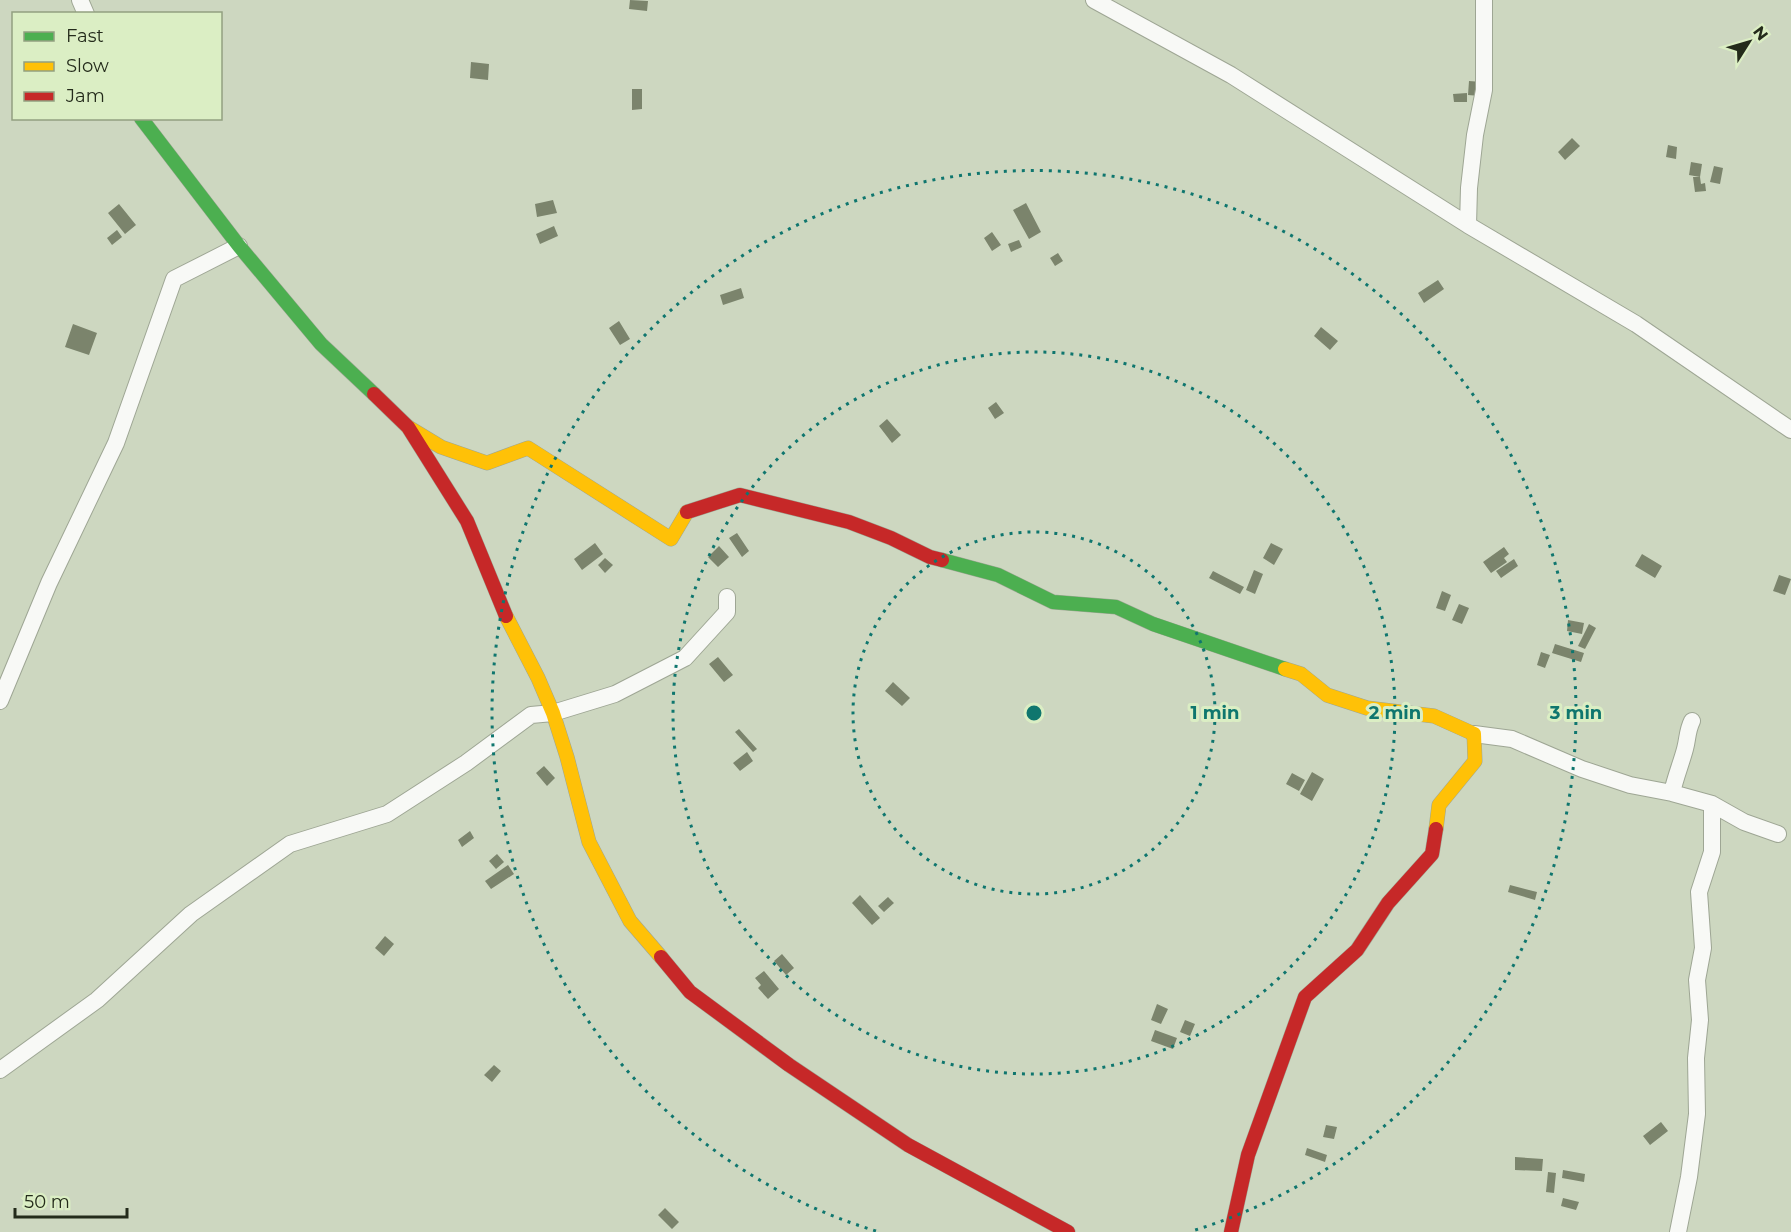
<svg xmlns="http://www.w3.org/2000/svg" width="1791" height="1232" viewBox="0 0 1791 1232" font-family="Montserrat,sans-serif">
  <rect width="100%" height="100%" fill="#cdd7c0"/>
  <path fill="#7b846c" d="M630 0 648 1 647 11 629 9Z
    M471 62 489 64 488 80 470 78Z
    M1469 81 1482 82 1480 96 1468 95Z
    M632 89H642V109L632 110Z
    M1467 93V102H1454L1453 94Z
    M1572 138 1580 146 1565 160 1558 152Z
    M1668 145 1677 147 1676 159 1666 157Z
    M1691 162 1702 164 1700 177 1689 175Z
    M1714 166 1723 168 1720 184 1710 182Z
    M1693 177H1700L1701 184 1705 183 1706 191 1695 192Z
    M553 200 557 213 537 217 535 204Z
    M1026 203 1041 232 1029 239 1013 210Z
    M119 204 136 225 125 234 108 213Z
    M554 226 558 236 540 244 536 234Z
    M117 230 122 237 112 245 107 238Z
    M992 232 1001 245 992 251 984 238Z
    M1019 240 1022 247 1011 252 1008 244Z
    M1058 253 1063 261 1055 266 1050 258Z
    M1438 280 1444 289 1424 303 1418 293Z
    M741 288 744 298 723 305 720 295Z
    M619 321 630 339 620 345 609 328Z
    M73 324 97 333 89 355 65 347Z
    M1321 327 1338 341 1330 350 1314 336Z
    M996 402 1004 413 995 419 988 408Z
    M887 419 901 435 892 443 879 426Z
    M737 533 749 551 742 557 729 538Z
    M595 543 603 554 582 570 574 559Z
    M1271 543 1283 549 1274 565 1263 558Z
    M719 546 729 557 718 567 708 557Z
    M1504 547 1509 554 1504 558 1507 562 1491 573 1483 562Z
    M1642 554 1662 566 1655 578 1635 566Z
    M605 558 613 565 605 573 598 565Z
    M1514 559 1518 566 1501 578 1496 571Z
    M1254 570 1263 574 1255 594 1246 590Z
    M1213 571 1244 587 1240 594 1209 578Z
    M1779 575 1791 579 1785 595 1773 591Z
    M1442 591 1451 595 1445 611 1436 608Z
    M1459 604 1469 608 1462 624 1452 620Z
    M1568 620 1584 623 1582 634 1567 631Z
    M1589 624 1596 628 1585 649 1578 646Z
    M1555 644 1584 653 1581 662 1552 653Z
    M1541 652 1550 655 1545 668 1537 665Z
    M718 657 733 675 724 682 709 664Z
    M893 682 910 698 902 706 885 691Z
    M739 729 757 749 753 752 735 732Z
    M747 752 753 761 740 771 733 763Z
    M544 766 555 778 547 786 536 773Z
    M1312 772 1324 779 1312 801 1300 794Z
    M1292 773 1305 780 1299 791 1286 784Z
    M470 831 474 838 462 847 458 840Z
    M497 854 504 862 496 869 489 861Z
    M508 865 514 874 491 889 485 881Z
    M1510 885 1537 892 1535 900 1508 892Z
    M860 895 880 918 872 925 852 903Z
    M888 897 894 903 884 912 878 906Z
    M385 936 394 944 384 956 375 948Z
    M782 954 794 968 786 975 774 961Z
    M764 971 779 989 768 999 758 988 761 985 755 978Z
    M1157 1004 1168 1009 1161 1024 1151 1020Z
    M1185 1020 1195 1024 1190 1036 1180 1032Z
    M1155 1030 1177 1038 1173 1049 1151 1041Z
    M494 1065 501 1071 492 1082 484 1075Z
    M1661 1122 1668 1131 1650 1145 1643 1136Z
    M1326 1125 1337 1127 1334 1139 1323 1137Z
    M1307 1148 1327 1155 1325 1162 1305 1155Z
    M1515 1157 1543 1159 1542 1171 1515 1170Z
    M1563 1170 1585 1174 1584 1182 1562 1178Z
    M1548 1172 1556 1173 1554 1193 1546 1192Z
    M1563 1198 1579 1202 1576 1210 1561 1206Z
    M665 1208 679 1222 672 1229 658 1215Z"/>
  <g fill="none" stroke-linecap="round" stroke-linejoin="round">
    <defs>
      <path id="street" d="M80 0 86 14
        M1094 0 1231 75 1468 225 1636 324 1791 430
        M1468 225 1469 188 1475 135 1484 90V0
        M0 701 49 583 116 443 174 279 239 246
        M1474 734 1512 739 1582 769 1630 785 1672 793 1712 804 1744 822 1778 834
        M1672 793C1675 778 1681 764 1685 749 1688 738 1687 731 1692 721
        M0 1070 97 1000 191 914 290 844 387 814 466 763 531 715 553 713 615 694 685 658 727 612V597
        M1678 1232 1689 1177 1697 1114 1696 1058 1700 1020 1697 980 1703 948 1699 892 1712 852V804"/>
      <path id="fast" d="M141 118 239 246 321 344 374 394
        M942 560 998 575 1053 602 1116 607 1153 624 1285 669"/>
      <path id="slow" d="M408 427 441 447 487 463 528 448 671 539 687 512
        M506 616 538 678 553 713 567 757 589 842 630 921 661 957
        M1285 669 1301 674 1327 695 1367 708 1434 716 1474 734 1475 761 1439 805 1436 829"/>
      <path id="jam" d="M374 394 408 427 467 521 506 616
        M687 512 740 495 849 522 891 538 930 557 942 560
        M661 957 690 992 789 1065 908 1145 1068 1232
        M1231 1232 1248 1155 1305 997 1357 950 1388 903 1432 854 1436 829"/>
    </defs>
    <use href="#street" stroke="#9ea694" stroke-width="18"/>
    <use href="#fast" stroke="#9ea694" stroke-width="15"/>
    <use href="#slow" stroke="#9ea694" stroke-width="15"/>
    <use href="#jam" stroke="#9ea694" stroke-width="15"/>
    <use href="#street" stroke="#f8f9f6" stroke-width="16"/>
    <use href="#fast" stroke="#4caf50" stroke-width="14"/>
    <use href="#slow" stroke="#ffc107" stroke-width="14"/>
    <use href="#jam" stroke="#c62828" stroke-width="14"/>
  </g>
  <g fill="none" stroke="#0f766e" stroke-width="3" stroke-dasharray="3 6">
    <circle cx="1034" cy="713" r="181"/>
    <circle cx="1034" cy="713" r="361"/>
    <path d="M876 1231A542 542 0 1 1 1192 1231"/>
  </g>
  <circle cx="1034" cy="713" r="9" fill="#0f766e" stroke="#dbeec4" stroke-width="3"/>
  <g font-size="18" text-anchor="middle" font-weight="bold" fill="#0f766e" stroke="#dbeec4" stroke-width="6" stroke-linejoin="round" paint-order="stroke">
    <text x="1215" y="719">1 min</text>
    <text x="1395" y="719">2 min</text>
    <text x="1576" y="719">3 min</text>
  </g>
  <rect x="12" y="12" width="210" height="108" fill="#dbeec4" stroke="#92a080" stroke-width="1.5"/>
  <rect x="24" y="32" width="30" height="9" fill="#4caf50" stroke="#92a080" stroke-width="1.5"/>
  <text x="66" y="42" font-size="18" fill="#242b1b">Fast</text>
  <rect x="24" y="62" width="30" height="9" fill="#ffc107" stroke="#92a080" stroke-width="1.5"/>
  <text x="66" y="72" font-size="18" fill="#242b1b">Slow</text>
  <rect x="24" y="92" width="30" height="9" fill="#c62828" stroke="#92a080" stroke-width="1.5"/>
  <text x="66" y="102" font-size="18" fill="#242b1b">Jam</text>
  <g transform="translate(1749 42) rotate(53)" stroke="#dbeec4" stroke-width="4.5" paint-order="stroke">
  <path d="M0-4.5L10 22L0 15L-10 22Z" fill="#242b1b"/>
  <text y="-9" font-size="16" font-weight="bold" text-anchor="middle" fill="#242b1b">N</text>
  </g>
  <path d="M15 1208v9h112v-9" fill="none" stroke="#242b1b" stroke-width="3"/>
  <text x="24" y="1208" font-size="18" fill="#242b1b" stroke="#dbeec4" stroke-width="4.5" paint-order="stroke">50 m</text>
</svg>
